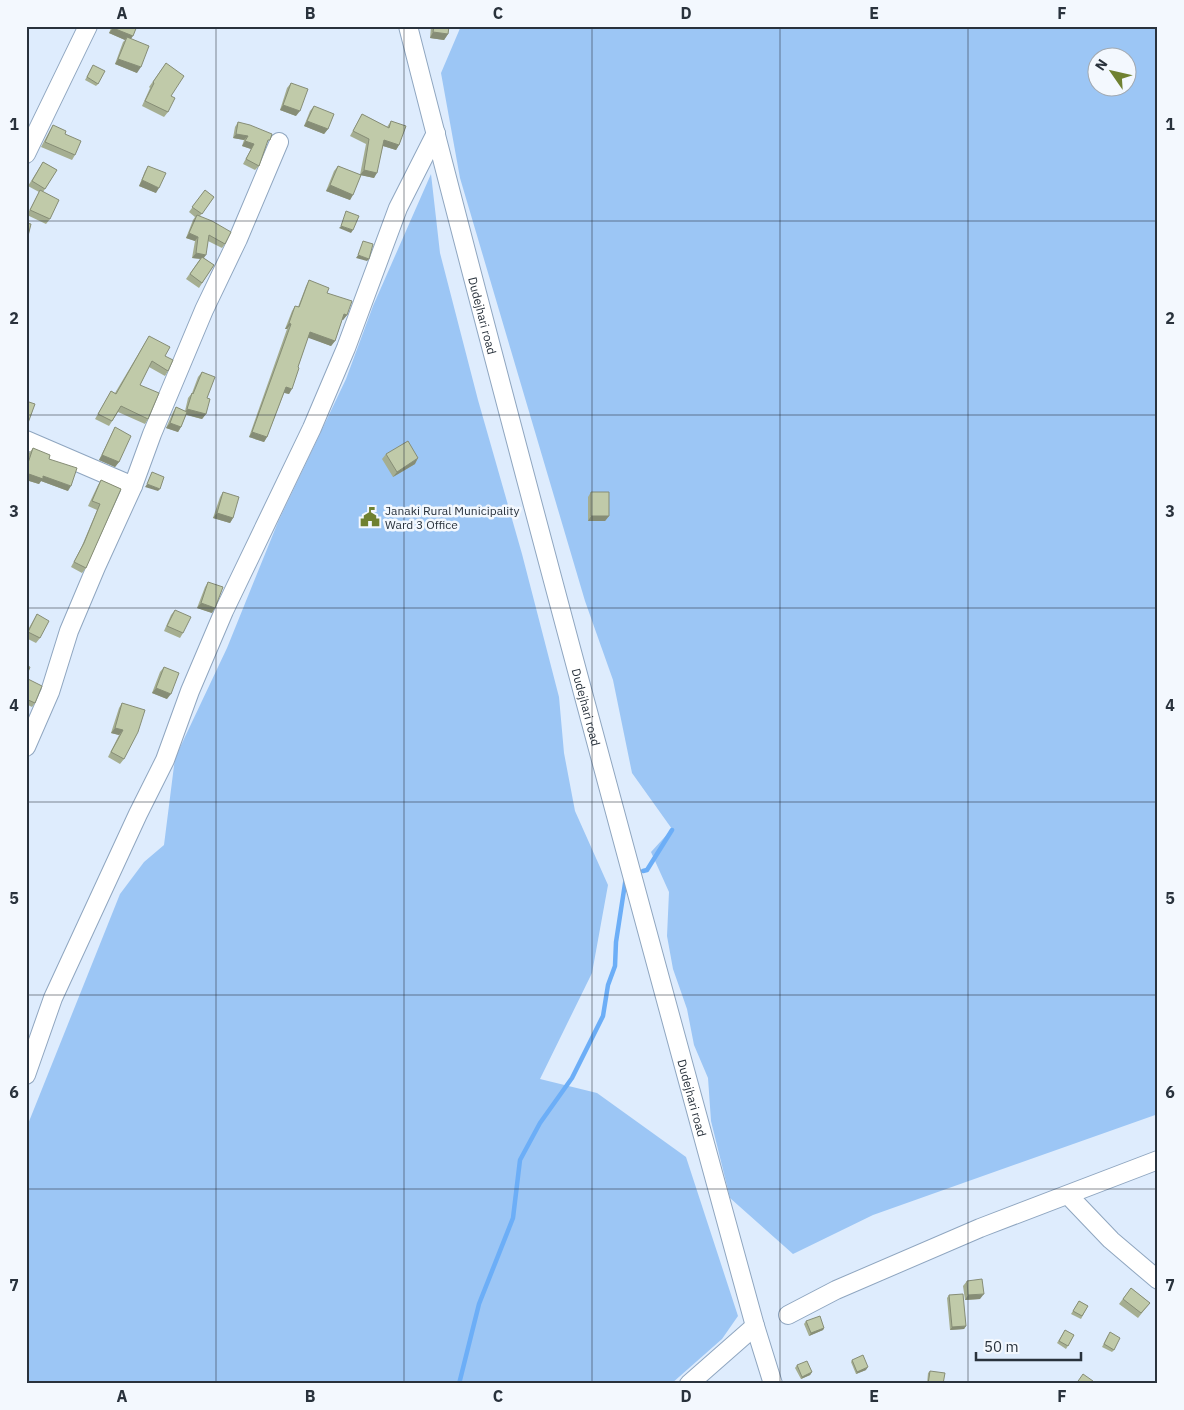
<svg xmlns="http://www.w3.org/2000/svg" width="1184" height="1410" viewBox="0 0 1184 1410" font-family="'IBM Plex Sans',sans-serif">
  <rect width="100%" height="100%" fill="#deecfd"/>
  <path fill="#9cc6f5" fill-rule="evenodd" d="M461 26H1158V1114L873 1215 793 1254 730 1198 711 1121 708 1078 694 1045 687 1009 673 969 667 936 669 892 651 852 672 829 632 773 613 680 585 601 460 178 441 73ZM1096 58H1126V88H1096Z
    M431 174 440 253 478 400 522 554 559 697 564 753 575 811 608 885 592 973 540 1079 597 1093 686 1157 738 1316 722 1339 671 1384H26V1129L120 894 144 862 164 845 175 758 227 648 278 522 346 379 373 306Z"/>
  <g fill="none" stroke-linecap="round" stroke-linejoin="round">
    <path stroke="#6caef7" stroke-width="4.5" d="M643 871 647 870 672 830
      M459 1384 479 1304 513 1218 520 1160 540 1123 572 1078 603 1016 608 985 615 966 616 942 626 877"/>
    <defs>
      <g id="minor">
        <path id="s1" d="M408 26C519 461 636 893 755 1326L773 1384"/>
        <path d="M26 154 88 26"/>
        <path d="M26 440 133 486"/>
        <path d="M26 747 50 692 69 631 96 567 133 486 152 434 204 310 238 239 279 142"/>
        <path d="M26 1075 53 998 138 814 165 760 190 691 224 611 312 428 346 348 398 208 436 133"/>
        <path d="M1068 1195 1111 1240 1158 1280"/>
        <path d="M788 1315 836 1290 980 1228 1158 1160"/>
        <path d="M689 1384 755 1326"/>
      </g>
    </defs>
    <use href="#minor" stroke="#8fa6c0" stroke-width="20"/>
    <use href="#minor" stroke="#fff" stroke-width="18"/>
  </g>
  <path fill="#a5ae91" d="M112 26H137L131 39 137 73 115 64 123 42 125 40 109 33Z
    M427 26H449L448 34 444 40 430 38 431 27Z
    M166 63 171 96 168 112 164 117 142 106 150 88 149 87Z
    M92 67 98 84 96 86 85 80Z
    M291 83 296 116 280 110 287 88Z
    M314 106 328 129 324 134 304 126 310 111Z
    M362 114 387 127 391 121 399 145 396 150 383 146 374 178 361 175 350 200 326 191 334 171 338 166 360 175 366 144 350 136Z
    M238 122 266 145 259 166 255 170 243 164 251 149 242 146 244 140 233 138 235 127Z
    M53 125 65 134 75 155 72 160 41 147 50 130Z
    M43 162 57 170 43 192 50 219 46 224 27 215 39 192 28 186Z
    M148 166 156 193 139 186 145 171Z
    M205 190 214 197 200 216 225 244 222 248 208 241 204 258 214 265 199 288 186 279 200 259 192 258 195 241 186 238 193 220 195 217 189 212Z
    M309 280 327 293 347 315 343 320H342L335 341 331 346 308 337 289 394 284 393 267 437 264 442 249 437 287 329H285L292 311 295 306 298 307 306 286Z
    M149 336 165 356 168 371 165 376 149 367 140 385 148 419 145 424 118 412 109 426 95 419 111 391 115 393Z
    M202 372 207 398 206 414 202 419 186 415 181 427 178 432 166 428 173 412 176 407 185 411 188 398 192 393 198 377Z
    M115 427 119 462 115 467 99 460 112 433Z
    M33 448 49 459 68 491 41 481 39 484 26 480V463L29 453Z
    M386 454 415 464 393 477 382 459Z
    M101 480 121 489 86 568 82 573 71 567 81 548 97 510 88 506 98 485Z
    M223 492 233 518 230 523 213 518 220 497Z
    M591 492 609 516 605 521H588V497Z
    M208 582 212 613 197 608 205 587Z
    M175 610 183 633 180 638 164 631 171 615Z
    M37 614 40 638 36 643 26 638V633Z
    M164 667 167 699 152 693 160 672Z
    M26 678 35 703 32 707 26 704Z
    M122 703 124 759 120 764 108 757 119 735 111 733 119 708Z
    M967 1281 980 1299 965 1300 963 1286Z
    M1131 1288 1150 1303 1138 1318 1119 1304Z
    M949 1295 966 1326 964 1329 950 1330 947 1298Z
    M1079 1301 1088 1306 1081 1319 1071 1314Z
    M806 1321 824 1328 823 1330 809 1336 804 1324Z
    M1065 1330 1074 1335 1066 1349 1057 1343Z
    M1108 1335 1114 1350 1112 1352 1102 1347Z
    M852 1360 866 1370 856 1374 851 1362Z
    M797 1365 812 1372 810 1375 801 1379 795 1368Z
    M930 1371 943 1384H927L928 1373Z"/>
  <path fill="#868d76" d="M113 28 133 36 129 41 127 37 125 40 109 33Z
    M433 32 448 34 444 40 430 38Z
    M118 59 141 67 137 73 115 64Z
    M283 105 300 111 296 116 280 110Z
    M307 121 328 129 324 134 304 126Z
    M236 134 248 136 244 140 233 138Z
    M384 140 399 145 396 150 380 145Z
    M245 141 254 144 251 149 242 146Z
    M364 170 377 173 374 178 360 175Z
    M142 180 159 188 156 193 139 186Z
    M330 185 353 195 350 200 326 191Z
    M341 226 353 230 351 233 339 228Z
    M189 233 198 237 195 241 186 238Z
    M196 253 206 255 203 259 192 258Z
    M358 255 369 259 367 261 356 258Z
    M344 314 347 315 343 320H341Z
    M289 323 291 324 287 329H285Z
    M310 332 335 341 331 346 306 337Z
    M286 387 292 389 289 394 282 392Z
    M187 409 206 414 202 419 184 414Z
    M170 423 181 427 178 432 166 428Z
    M252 432 267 437 264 442 249 437Z
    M102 455 119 462 115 467 99 460Z
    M418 458 415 464 393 477 397 472Z
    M26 473 43 476 71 486 68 491 41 481 39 484 26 480Z
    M147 484 160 489 158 491 145 487Z
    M217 513 233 518 230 523 213 518Z
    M591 516H609L605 521H588Z
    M201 603 215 608 212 613 197 608Z
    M156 688 171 694 167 699 152 693Z
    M115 728 123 730 119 735 111 733Z
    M984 1294 980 1299 965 1300 968 1295Z
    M966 1326 964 1329 950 1330 952 1327Z
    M824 1328 823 1330 809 1336 811 1333Z
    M868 1367 866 1370 856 1374 857 1372Z
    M812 1372 810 1375 801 1379 802 1377Z"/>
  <path fill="#c0caa9" stroke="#868d76" d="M113 26H137L133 36 113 28Z
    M434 26H449L448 34 433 32Z
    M127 37 149 46 141 67 118 59Z
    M166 63 184 76 171 96 175 98 168 112 145 101 154 83 153 82Z
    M93 65 105 71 98 84 87 77Z
    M291 83 308 89 300 111 283 105Z
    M314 106 334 114 328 129 307 121Z
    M362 114 389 128 391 121 406 126 399 145 384 140 377 173 364 170 369 139 353 131Z
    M238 122 250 125 272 134 270 140H268L259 166 246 159 254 144 245 141 248 136 236 134Z
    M53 125 66 131 65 134 81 141 75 155 45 142Z
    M43 162 57 170 45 189 32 181Z
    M148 166 166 173 159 188 142 180Z
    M338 166 361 175 353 195 330 185Z
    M40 190 59 200 50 219 30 210Z
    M205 190 214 197 202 214 192 207Z
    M346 211 359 216 353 230 341 226Z
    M197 215 212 221 231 232 225 244 209 235 206 255 196 253 198 237 189 233Z
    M26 223 31 224 28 236 26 235Z
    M363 241 373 244 369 259 358 255Z
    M202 257 214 265 202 283 190 274Z
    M309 280 329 288 327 293 352 301 347 315 344 314 335 341 310 332 298 367 299 368 292 389 286 387 267 437 252 432 291 324 289 323 295 306 299 307Z
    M149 336 170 347 165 356 173 360 168 371 152 361 140 385 159 393 148 419 121 406 112 421 98 414 111 391 116 394Z
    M202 372 215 377 207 398 210 399 206 414 187 409 192 393 193 394Z
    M26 401 35 404 28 423 26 422Z
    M176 407 187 412 181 427 170 423Z
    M115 427 131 436 119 462 102 455Z
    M408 441 418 458 397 472 386 454Z
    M33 448 50 455 49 459 77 468 71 486 43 476V479L26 473V469Z
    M152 472 164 477 160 489 147 484Z
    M101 480 121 489 86 568 74 562 84 543 100 504 92 501Z
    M223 492 239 497 233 518 217 513Z
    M591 492H609V516H591Z
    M208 582 223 587 215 608 201 603Z
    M175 610 191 617 183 633 167 626Z
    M37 614 49 621 40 638 28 632Z
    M26 666 30 667 26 677Z
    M164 667 179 673 171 694 156 688Z
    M26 678 42 686 35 703 26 699Z
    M122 703 145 710 138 732 124 759 111 752 123 730 115 728Z
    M982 1279 984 1294 968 1295 967 1281Z
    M1131 1288 1150 1303 1141 1313 1123 1299Z
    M963 1294 966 1326 952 1327 949 1295Z
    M1079 1301 1088 1306 1082 1316 1073 1311Z
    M820 1316 824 1328 811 1333 806 1321Z
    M1065 1330 1074 1335 1068 1346 1059 1341Z
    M1110 1332 1120 1338 1114 1350 1104 1344Z
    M863 1355 868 1367 857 1372 852 1360Z
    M807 1361 812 1372 802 1377 797 1365Z
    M930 1371 945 1373 943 1384H928Z
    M1083 1374 1093 1381 1091 1384H1076Z"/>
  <path fill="none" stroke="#29323c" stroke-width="1" stroke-opacity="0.55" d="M216 26V1384M404 26V1384M592 26V1384M780 26V1384M968 26V1384M26 221H1158M26 415H1158M26 608H1158M26 802H1158M26 995H1158M26 1189H1158"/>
  <defs>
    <symbol id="civic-bare" viewBox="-9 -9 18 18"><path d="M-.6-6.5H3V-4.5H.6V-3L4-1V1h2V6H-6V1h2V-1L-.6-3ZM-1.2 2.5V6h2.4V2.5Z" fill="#6f8131" stroke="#f3f8fe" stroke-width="2.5" paint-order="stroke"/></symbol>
  </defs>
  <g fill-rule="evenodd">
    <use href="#civic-bare" x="356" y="503" width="28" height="28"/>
  </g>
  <g text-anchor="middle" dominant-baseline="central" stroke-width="5" stroke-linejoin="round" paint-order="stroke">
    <g font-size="12" fill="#29323c" stroke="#f3f8fe">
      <text stroke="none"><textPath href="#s1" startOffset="299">Dudejhari road</textPath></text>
      <text stroke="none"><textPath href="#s1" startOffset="704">Dudejhari road</textPath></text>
      <text stroke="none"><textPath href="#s1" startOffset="1109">Dudejhari road</textPath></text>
    </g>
    <g font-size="12" fill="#29323c" stroke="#f3f8fe" text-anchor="start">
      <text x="385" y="510">Janaki Rural Municipality<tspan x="385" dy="14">Ward 3 Office</tspan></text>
    </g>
  </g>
  <rect width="1184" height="1410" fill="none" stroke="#f3f8fe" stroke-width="55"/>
  <g transform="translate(1112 72) rotate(304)"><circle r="24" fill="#f3f8fe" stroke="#a2a9b0"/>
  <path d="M0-4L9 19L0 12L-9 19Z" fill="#6f8131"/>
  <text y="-8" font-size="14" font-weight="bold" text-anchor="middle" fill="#29323c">N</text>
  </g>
  <path d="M976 1352v8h105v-8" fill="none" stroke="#29323c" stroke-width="2.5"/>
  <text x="984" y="1352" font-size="15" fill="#29323c" stroke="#f3f8fe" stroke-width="4" paint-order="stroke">50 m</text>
  <rect x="28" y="28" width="1128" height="1354" fill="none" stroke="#29323c" stroke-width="2"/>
  <g font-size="16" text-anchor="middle" font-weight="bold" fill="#29323c">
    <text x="122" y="19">A</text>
    <text x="310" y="19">B</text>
    <text x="498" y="19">C</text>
    <text x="686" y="19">D</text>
    <text x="874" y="19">E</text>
    <text x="1062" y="19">F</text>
    <text x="14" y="130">1</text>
    <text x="1170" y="130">1</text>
    <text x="14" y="324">2</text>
    <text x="1170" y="324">2</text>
    <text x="14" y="517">3</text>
    <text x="1170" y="517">3</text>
    <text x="14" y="711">4</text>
    <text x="1170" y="711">4</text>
    <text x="14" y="904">5</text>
    <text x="1170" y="904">5</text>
    <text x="14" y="1098">6</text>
    <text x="1170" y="1098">6</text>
    <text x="14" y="1291">7</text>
    <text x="1170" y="1291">7</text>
    <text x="122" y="1402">A</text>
    <text x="310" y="1402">B</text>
    <text x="498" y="1402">C</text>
    <text x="686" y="1402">D</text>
    <text x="874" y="1402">E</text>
    <text x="1062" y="1402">F</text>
  </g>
</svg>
